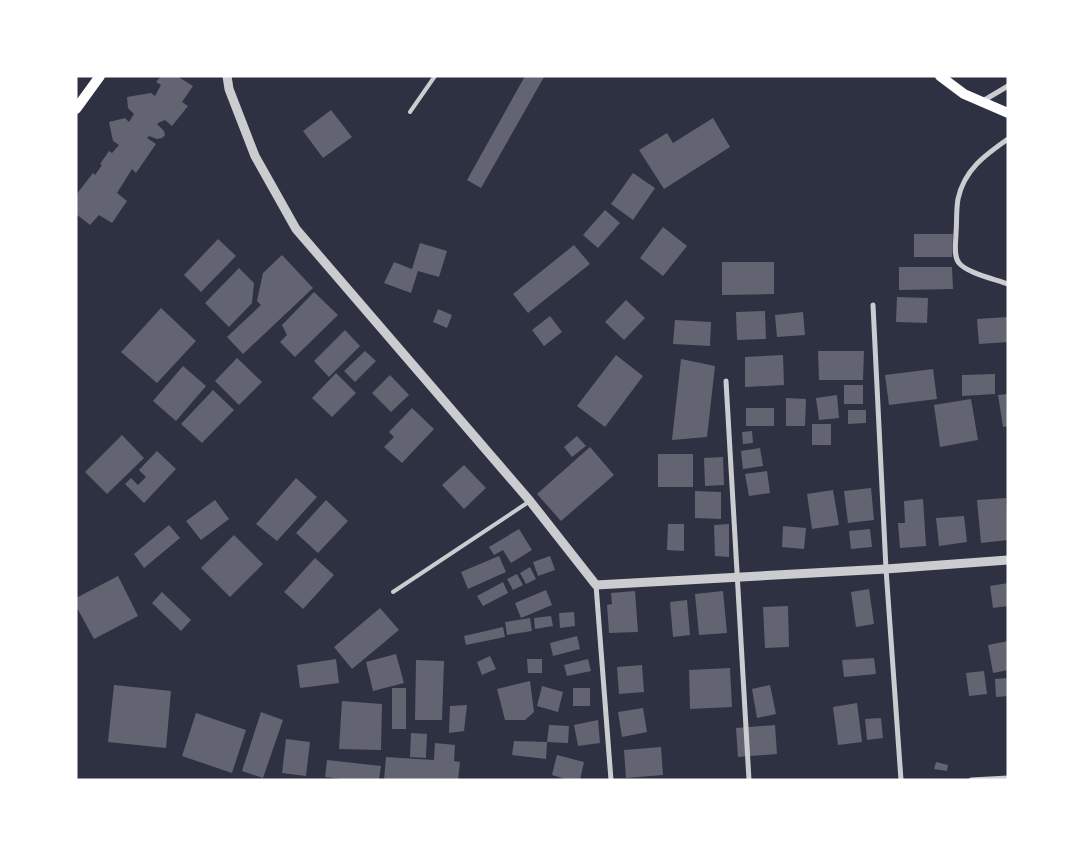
<svg xmlns="http://www.w3.org/2000/svg" width="1084" height="856" viewBox="0 0 1084 856" font-family="Commissioner,sans-serif">
  <rect width="100%" height="100%" fill="#2d3142"/>
  <path fill="#626471" d="M161 76H177L193 86 182 102 188 106 172 126 165 120 160 122 157 124 164 131 165 135 162 138 157 139 149 136 147 138 156 144 136 173 132 169 117 193 127 201 112 223 99 215 90 225 76 214V195L93 173 95 175 102 165 100 164 109 151 112 153 119 145 113 141 109 122 125 118 129 122 134 114 128 108 127 97 151 93 155 96 161 85 156 82Z
    M525 76 544 77 481 188 467 180Z
    M331 110 352 137 323 158 303 131Z
    M713 118 730 147 664 189 639 150 667 133 673 143Z
    M633 173 655 188 633 220 611 204Z
    M605 210 620 223 598 248 583 235Z
    M663 227 687 246 663 276 640 258Z
    M914 234H953L952 257H914Z
    M218 239 236 256 201 292 184 275Z
    M420 243 447 251 439 277 418 271 411 293 384 283 394 262 412 269Z
    M574 245 590 264 528 313 513 294Z
    M282 255 313 288 243 354 227 337 261 305 257 301 263 273Z
    M722 262H774V294L722 295Z
    M899 267H952L953 289 899 290Z
    M239 268 254 283 252 303 229 327 205 303Z
    M314 292 338 315 295 357 280 342 287 335 282 325Z
    M897 297 928 298 927 323 896 322Z
    M626 300 645 318 624 340 605 322Z
    M161 308 196 341 157 383 121 352Z
    M438 309 452 315 447 328 433 322Z
    M765 311 766 339 737 340 736 312Z
    M803 312 805 335 777 337 775 315Z
    M550 316 562 332 544 346 532 330Z
    M1008 317V342L979 344 977 319Z
    M675 320 711 322 710 346 673 344Z
    M345 330 360 346 329 377 314 361Z
    M365 351 376 361 355 382 344 371Z
    M818 351H864L863 380H819Z
    M616 355 643 376 605 427 577 406Z
    M783 355 784 385 745 387V357Z
    M237 358 262 382 239 405 215 381Z
    M681 359 715 366 707 437 672 440Z
    M183 366 206 386 176 421 153 401Z
    M933 369 937 399 889 405 885 375Z
    M336 373 356 393 332 417 312 398Z
    M995 374V394L962 396V375Z
    M390 375 409 395 391 412 372 393Z
    M844 385H863V404H844Z
    M213 390 234 410 202 443 181 424Z
    M1008 394V426L1003 427 998 395Z
    M837 395 839 418 819 420 816 398Z
    M786 398 806 399 805 426H786Z
    M971 399 978 440 940 447 934 405Z
    M412 408 434 429 402 463 384 447 394 437 389 432Z
    M746 408H774V426H746Z
    M848 410H866V423L848 424Z
    M812 424H831V445H812Z
    M752 431 753 443 743 444 742 432Z
    M122 435 144 458 107 494 85 472Z
    M577 436 586 446 572 457 564 447Z
    M590 447 614 475 561 521 537 494Z
    M760 448 763 466 743 469 741 451Z
    M157 451 176 469 144 503 125 484 131 478 138 485 146 477 139 470Z
    M658 454H693V487H658Z
    M723 457 724 485 705 486 704 458Z
    M464 465 486 488 464 509 442 485Z
    M767 471 770 493 749 496 745 474Z
    M296 478 317 497 277 541 256 524Z
    M871 488 874 520 848 523 844 491Z
    M833 490 839 525 812 529 807 494Z
    M695 491 721 492V519L695 518Z
    M1006 498 1008 540 981 543 977 500Z
    M923 499 926 546 900 548 898 523H905L904 501Z
    M215 500 229 519 201 540 186 521Z
    M326 500 348 521 318 553 296 533Z
    M964 516 967 542 939 546 936 518Z
    M668 524H684V551L667 550Z
    M729 524V557L715 556 714 525Z
    M169 525 180 538 144 568 134 554Z
    M783 526 806 528 804 549 782 547Z
    M519 529 532 550 511 563 503 550 494 555 489 547Z
    M870 529 872 547 851 549 849 531Z
    M234 535 263 564 230 597 201 568Z
    M499 556 506 572 468 589 461 572Z
    M550 556 555 570 538 576 533 562Z
    M315 558 334 575 303 609 284 592Z
    M530 567 536 579 526 584 520 573Z
    M517 574 523 585 513 590 507 579Z
    M118 576 138 616 94 639 76 606V598Z
    M503 582 508 593 483 606 477 596Z
    M1008 583V606L993 608 990 586Z
    M869 589 874 624 856 627 851 592Z
    M546 590 552 605 521 618 515 603Z
    M635 591 638 632 609 633 607 605 612 604 611 593Z
    M723 591 727 633 699 635 695 594Z
    M162 592 191 620 181 631 152 603Z
    M687 600 690 635 673 637 670 602Z
    M788 606 789 647 765 648 763 607Z
    M380 608 399 630 352 669 334 647Z
    M574 612 575 626 560 628 559 613Z
    M551 616 553 626 535 629 534 618Z
    M530 618 532 631 507 635 505 622Z
    M503 627 505 637 466 645 464 636Z
    M577 636 580 649 553 656 550 643Z
    M1008 641V670L993 673 988 645Z
    M396 654 404 683 373 691 366 662Z
    M490 656 496 669 482 675 477 662Z
    M874 658 876 674 844 677 842 660Z
    M336 659 339 683 300 688 297 665Z
    M527 659H542V673H528Z
    M588 659 591 671 567 676 564 665Z
    M416 660 444 661 442 720H415Z
    M642 665 644 692 619 694 617 667Z
    M730 668 732 707 690 709 689 670Z
    M984 671 987 694 969 696 966 673Z
    M1008 678V696L996 697 995 679Z
    M530 681 534 712 525 720H505L497 689Z
    M114 685 171 691 166 748 108 742Z
    M770 685 776 714 757 718 752 689Z
    M542 686 563 692 558 712 537 706Z
    M392 688H406V729H392Z
    M573 688H590V706H573Z
    M342 701 382 704 381 750 339 749Z
    M857 703 862 742 838 745 833 707Z
    M467 705 464 731 449 733 450 706Z
    M643 708 647 732 622 737 618 712Z
    M261 712 283 720 263 778 242 771Z
    M196 713 246 730 232 773 182 756Z
    M881 718 883 738 867 740 865 719Z
    M598 720 600 743 578 746 574 725Z
    M549 725 569 726 568 743 547 742 546 759 512 755 514 741 547 742Z
    M775 725 777 754 738 757 736 728Z
    M411 733 427 734 426 758 410 757Z
    M286 739 310 742 306 776 282 773Z
    M435 743 455 745 454 761 460 762 458 780H384L386 757 434 760Z
    M661 747 663 775 626 778 624 750Z
    M557 755 584 762 580 780H569L552 775Z
    M327 760 381 766 379 780H350L325 777Z
    M936 762 948 765 947 771 934 769Z"/>
  <g fill="none" stroke-linecap="round" stroke-linejoin="round">
    <path stroke="#caccd0" stroke-width="4" d="M410 112 435 76
      M393 592 530 501"/>
    <path stroke="#caccd0" stroke-width="5" d="M981 102 1008 86
      M1008 139C985 155 964 170 958 199 956 210 957 222 956 233 956 242 953 256 959 263 967 273 995 279 1008 284
      M873 305 886 569 901 780
      M726 381 749 780
      M596 585 611 780
      M971 780 1008 778"/>
    <path stroke="#caccd0" stroke-width="9" d="M227 76 229 89 255 156 296 229 530 501 596 585 886 569 1008 560"/>
    <path stroke="#fff" stroke-width="10" d="M940 76 964 94 1008 113
      M76 109 100 76"/>
  </g>
  <rect width="1084" height="856" fill="none" stroke="#ffffff" stroke-width="155"/>
</svg>
